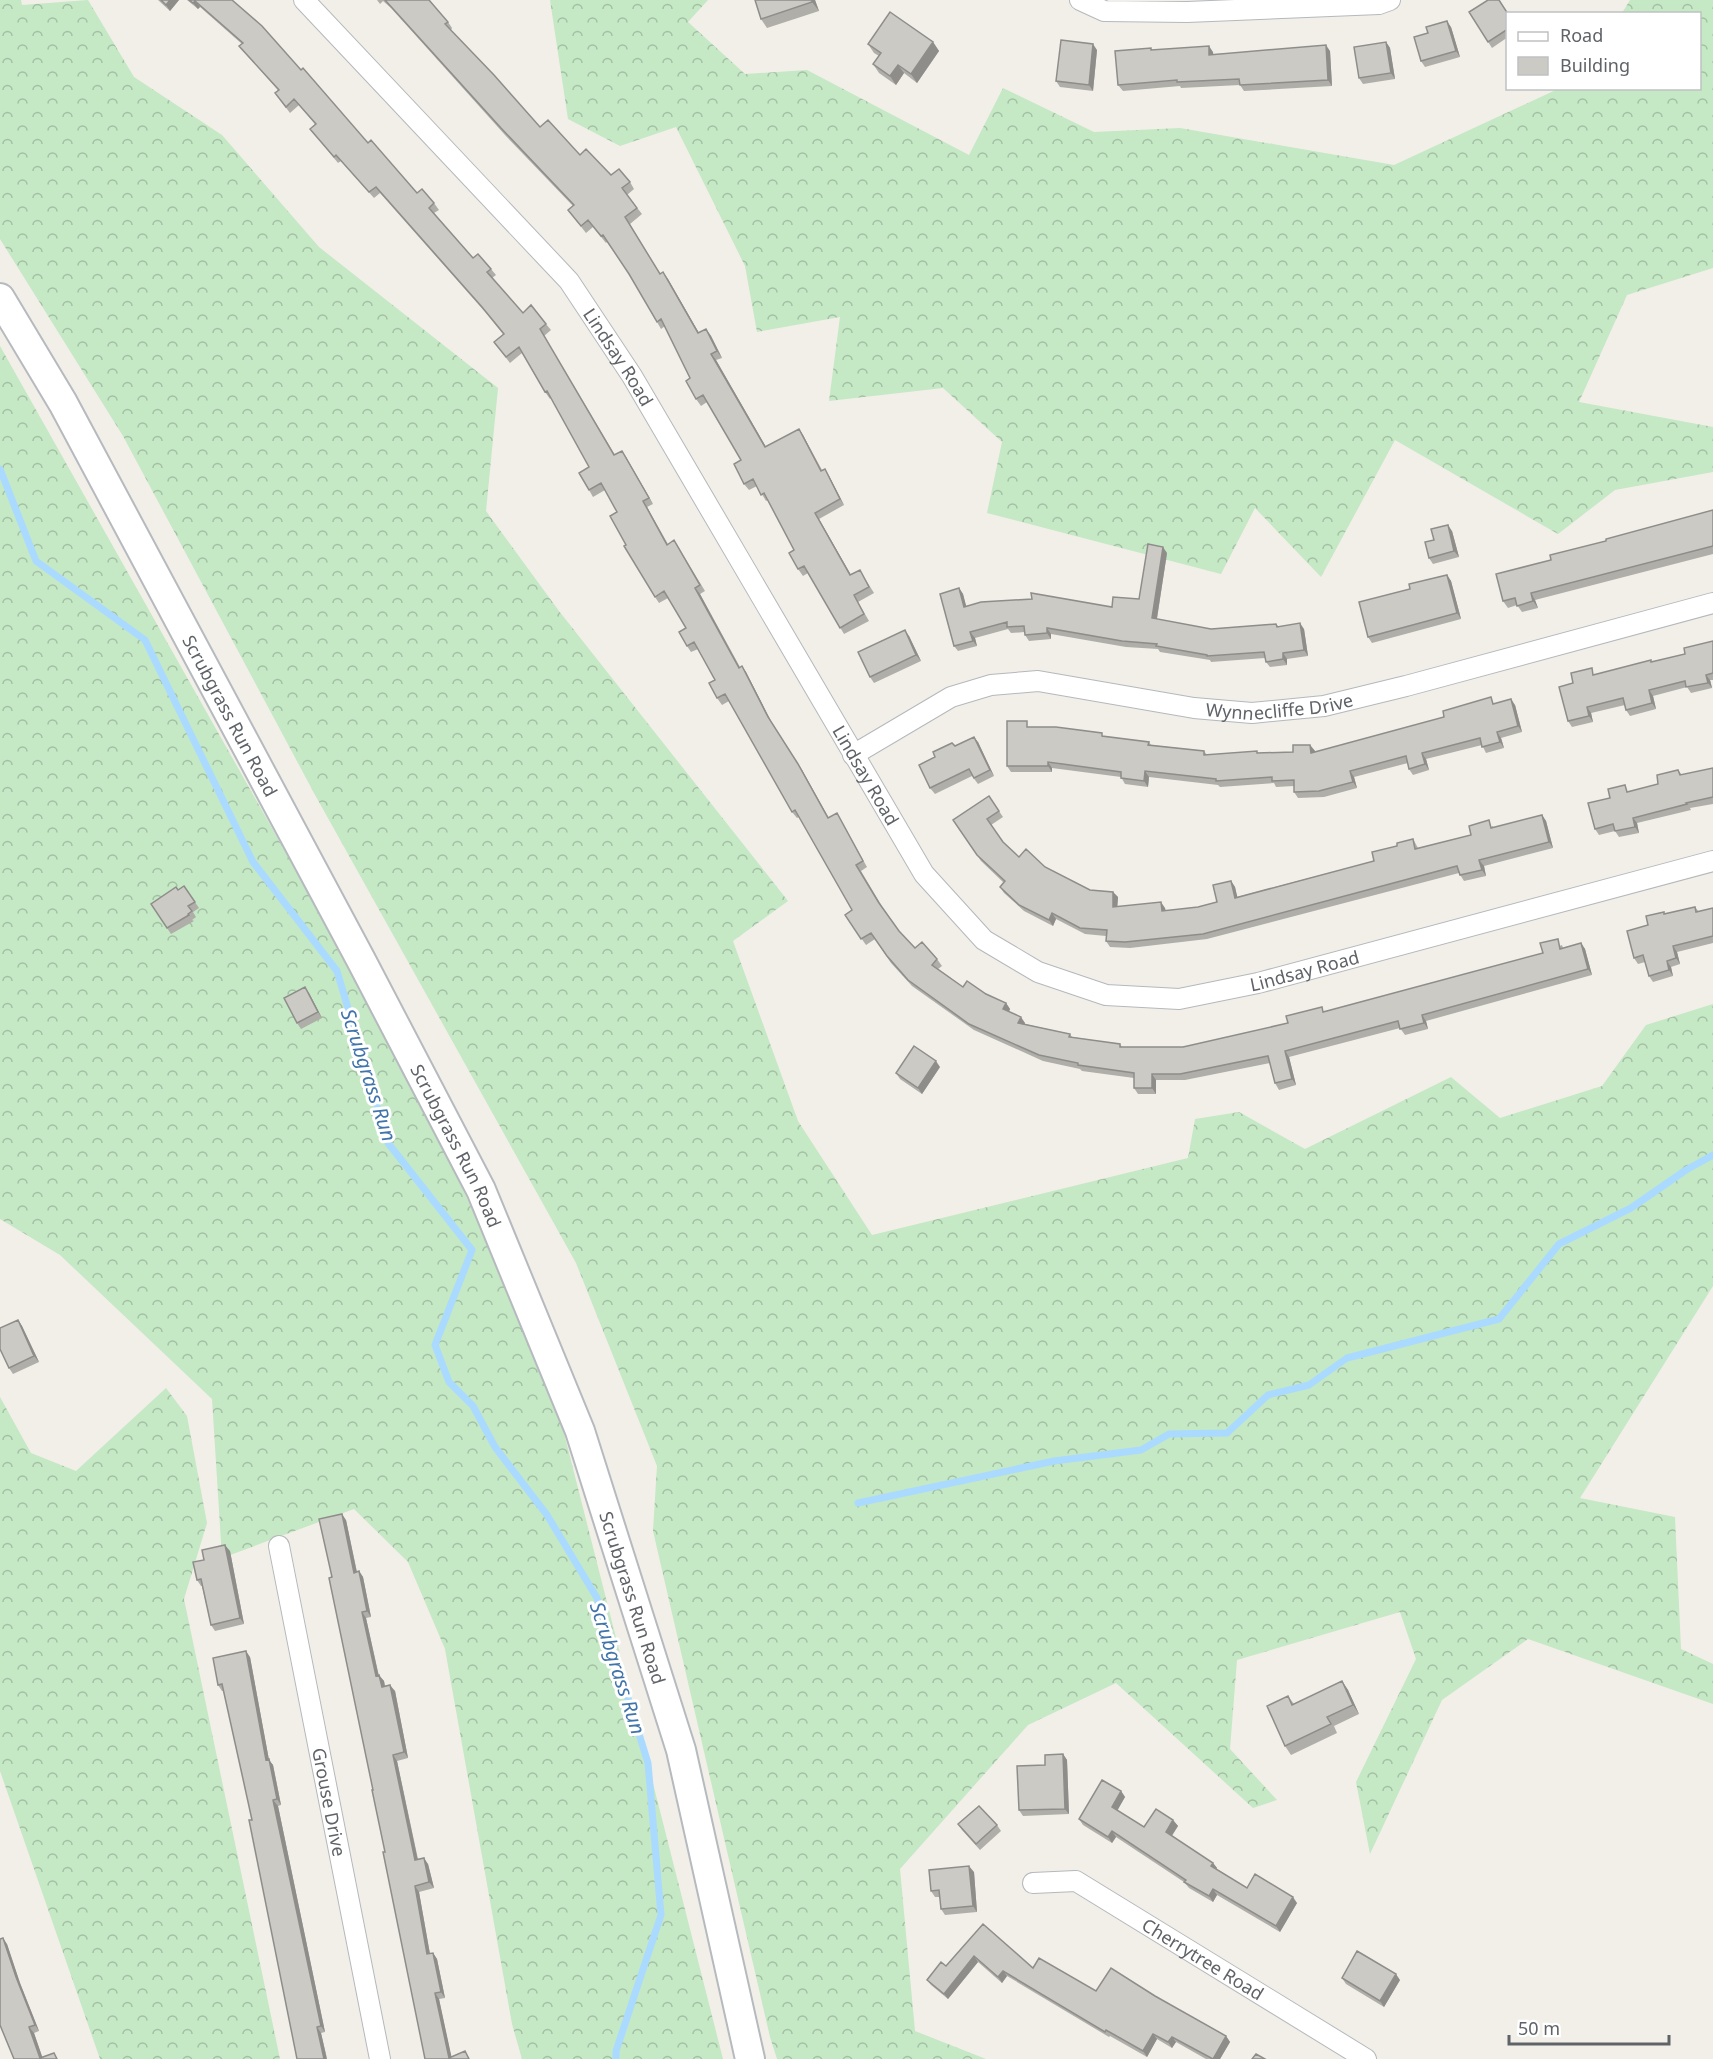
<svg xmlns="http://www.w3.org/2000/svg" width="1713" height="2059" viewBox="0 0 1713 2059" font-family="'Noto Sans',sans-serif">
  <defs>
    <pattern id="forest-crowns" width="20" height="18" patternUnits="userSpaceOnUse" patternTransform="scale(1.5)"><rect width="20" height="18" fill="#c5e8c5"/><path d="M2 6a3 3 0 1 1 6 0M12 15a3 3 0 1 1 6 0" fill="none" stroke="#a3c0a4"/></pattern>
  </defs>
  <rect width="100%" height="100%" fill="#f1efe8"/>
  <path fill="url(#forest-crowns)" d="M0 0H21L22 5 88 0 134 77 222 135 319 247 498 388 486 511 559 611 788 901 733 941 798 1121 872 1235 1188 1158 1195 1119 1239 1112 1305 1149 1451 1077 1500 1118 1602 1086 1646 1025 1713 1004V1286L1580 1498 1675 1517 1681 1649 1713 1664V1704L1528 1639 1442 1700 1370 1854 1356 1782 1416 1659 1400 1612 1237 1660 1230 1749 1277 1800 1253 1808 1116 1683 1028 1725 900 1869 915 2031 986 2059H777L770 2037 653 1531 657 1466 576 1263 314 793 123 436 0 239Z
    M550 0H708L688 22 745 74 807 70 969 155 1003 88 1094 132 1180 128 1394 165 1558 89 1700 88V14L1622 13 1630 0H1713V268L1627 295 1579 402 1713 427V472L1615 490 1558 534 1395 440 1321 577 1255 508 1221 574 987 513 1002 442 943 388 829 401 840 317 757 332 745 266 676 127 620 146 568 119Z
    M0 346 396 1048 548 1370 723 2059H522L512 2024 445 1649 408 1562 354 1509 222 1558 212 1399 60 1255 0 1219Z
    M166 1388 187 1416 207 1523 184 1599 280 2059H100L0 1771V1397L31 1453 76 1471Z"/>
  <g fill="none" stroke-linecap="round" stroke-linejoin="round">
    <path stroke="#aadaff" stroke-width="7" d="M0 469 36 561 145 640 253 862 337 971 388 1143 472 1250 435 1345 449 1382 473 1406 495 1447 547 1515 597 1598 648 1763 661 1915 616 2051V2059
      M858 1503 1054 1461 1141 1450 1169 1434 1227 1433 1268 1395 1309 1385 1347 1358 1499 1319 1559 1244 1631 1208 1686 1170 1713 1155"/>
    <defs>
      <g id="street">
        <path id="s1" d="M304 0 569 281 632 376 924 874 984 940 1038 972 1106 995 1179 999 1258 983 1713 861"/>
        <path d="M1080 0 1104 11 1187 12 1379 4 1390 0"/>
        <path id="s2" d="M853 755 951 697 991 685 1038 681 1194 708 1252 713 1324 706 1406 686 1713 603"/>
        <path id="s3" d="M279 1546 380 2059"/>
        <path id="s4" d="M1033 1883 1076 1881 1366 2059"/>
      </g>
      <g id="secondary">
        <path id="s5" d="M0 298 63 403 361 960 481 1190 580 1431 681 1750 750 2059"/>
      </g>
    </defs>
    <use href="#street" stroke="#b5b8bc" stroke-width="22"/>
    <use href="#secondary" stroke="#b6babf" stroke-width="32"/>
    <use href="#street" stroke="#fff" stroke-width="20"/>
    <use href="#secondary" stroke="#fff" stroke-width="28"/>
  </g>
  <path fill="#afaea9" d="M158 0H179L170 11Z
    M187 0H232L368 143 417 193 434 203 439 210 434 213 473 258 491 269 496 275 492 278 523 313 546 324 551 330 544 336 615 455 626 457 653 504 647 507 668 544 674 540 705 591 700 594 740 667 746 672 772 723 802 770 829 818 841 820 867 867 861 871 883 908 899 931 915 948 937 959 942 966 938 969 963 987 986 994 1006 1003 1010 1009 1009 1012 1025 1023V1024L1070 1034 1072 1037 1120 1044 1122 1047H1183L1288 1023 1325 1012 1543 953 1562 945 1563 948 1581 943 1585 949 1592 975 1426 1021 1428 1029 1405 1035 1400 1028 1289 1057 1296 1085 1279 1090 1275 1083 1270 1063 1185 1080H1156V1094H1138L1134 1088V1078L1082 1071 1080 1069 1043 1061 974 1030 912 986 891 963 875 939 866 945 845 915 852 910 799 817 797 818 792 812 729 701 722 705 717 698 715 680 698 649 691 652 687 646 686 628 668 598 659 603 655 597 626 545 617 512 605 490 593 497 589 490V467L551 398 550 399 545 392 522 353 510 363 494 342 503 334 486 313 380 193 374 198 341 161 338 163 310 129 315 124 299 105 290 113 275 93 278 90 244 52 239 46 242 44 200 7 198 9Z
    M377 0H429L448 22 452 28 451 30 540 127 580 155 611 175 630 182 634 189 627 195 642 214 630 224 660 274 668 279 699 333 706 329 711 336 722 358 716 360 766 447 799 429 803 435 822 470 829 476 844 505 819 519 851 575 864 577 874 593 858 602 869 621 844 634 808 573 803 576 798 569 794 550 768 500 766 501 757 486 749 490 744 484 741 460 707 402 701 406 696 399 690 378 665 326 661 329 657 322 629 274 607 242 606 243 593 227 586 233 568 210 573 206 505 135 391 8 383 1 380 4Z
    M815 0 819 11 767 28 761 19Z
    M1469 12 1508 14V37L1492 48Z
    M1451 27 1460 57 1425 67 1421 61Z
    M933 42 939 51 917 83 904 73 896 85 879 73 873 64 879 56 874 53 868 44Z
    M1386 42 1390 48 1395 79 1363 84 1359 78Z
    M1097 50 1093 91 1060 87 1056 81Z
    M1152 50 1213 52V54L1330 51 1332 86 1244 91 1240 85 1181 88 1180 86 1123 91 1118 85Z
    M1713 510V554L1535 600 1538 608 1522 612 1517 605 1508 608 1503 601 1551 560 1606 541Z
    M1452 531 1459 557 1433 564 1429 558 1434 540Z
    M1167 553 1157 619 1211 629 1276 624 1278 626 1304 629 1308 656 1287 659V665L1270 667 1266 662 1265 658 1211 662 1210 660 1160 652 1158 649 1126 647 1051 634V639L1029 641 1025 635V632L1011 633 1008 629 975 638 977 646 958 651 954 646 959 588 963 594 966 606 1112 607 1139 599Z
    M1447 575 1451 581 1461 619 1372 643 1368 637 1410 589Z
    M909 636 921 661 874 683 870 677Z
    M1713 641V680H1710L1712 688 1691 693 1687 687 1653 696 1656 709 1630 716 1626 710 1625 705 1591 713 1593 722 1572 727 1568 721 1573 683 1685 654Z
    M1495 703 1515 705 1522 732 1501 738 1504 748 1486 753 1482 745 1426 759 1429 770 1413 775 1409 769 1408 763 1354 777 1357 788 1324 797 1298 798 1294 792V786L1276 787 1274 783 1220 787 1218 785 1149 777 1148 787 1125 784 1121 777 1052 768V772H1011L1007 766 1031 727 1149 742 1151 745 1204 751 1207 755 1293 752 1310 745 1315 751V752Z
    M978 742 994 776 978 784 972 776 935 794 930 788 935 757 955 746Z
    M1713 768V804L1690 808 1691 810 1637 823 1639 833 1619 837 1615 831 1599 835 1595 829 1610 798 1629 791V792L1658 784 1678 770 1682 775Z
    M989 796 1003 817 991 825 1003 843 1019 857 1045 867 1090 890 1113 892 1118 897 1117 906 1165 908 1166 911 1198 907 1217 902 1231 881 1235 887 1237 897 1374 861 1397 846 1413 839 1418 848 1471 835 1493 826V828L1542 815 1546 821 1553 848 1484 866 1486 876 1464 881 1459 873 1207 939 1130 948 1110 947 1106 941V936L1085 934 1056 919 1053 926 1024 911 1004 893 1000 887 1004 883 981 861 953 820Z
    M184 886 199 908 193 912 196 917 192 920 194 921 171 934 151 904 178 890Z
    M1695 907 1699 912 1713 908V943L1677 952 1680 964 1671 967 1673 976 1653 982 1649 976 1645 962 1638 964 1634 958 1648 925 1664 912 1665 914Z
    M309 993 322 1018 301 1029 297 1023Z
    M940 1067 922 1094 900 1079 896 1073Z
    M18 1320 22 1326 39 1362 13 1374 9 1368Z
    M346 1520 357 1572 359 1571 363 1577 371 1617 366 1618 379 1676 384 1681 385 1686 395 1691 408 1758 397 1761 418 1859 428 1864 434 1888 419 1892 430 1954 433 1953 437 1959 445 1998 439 1999 451 2056 470 2057 425 2059 332 1577Z
    M230 1551 244 1624 215 1631 211 1625 202 1586H201L197 1580 204 1560Z
    M250 1657 269 1760 273 1765 281 1805 278 1806 325 2032 321 2033 327 2059 252 1820 224 1691H222L218 1685Z
    M1342 1681 1348 1690 1359 1714 1334 1726 1337 1733 1291 1755 1285 1746 1288 1696 1294 1704Z
    M1063 1754 1067 1760 1069 1814 1023 1816 1019 1810 1045 1765Z
    M1121 1791 1125 1797 1117 1810 1144 1827 1173 1820 1178 1826 1172 1836 1213 1863 1217 1868 1216 1870 1247 1888 1297 1903 1280 1932 1217 1895 1213 1902 1189 1888 1184 1882 1116 1837 1112 1843 1083 1825 1079 1819Z
    M958 1824 997 1825 1001 1831 980 1850 962 1830Z
    M974 1872 977 1912 945 1915 941 1909 940 1897H935L931 1891Z
    M983 1924 1033 1968 1096 1991 1155 1996 1226 2036 1230 2042 1220 2059H1206L1176 2042 1172 2048 1157 2039 1147 2057 1110 2036 1109 2037 1007 1976 1002 1983 978 1962 948 1999 931 1985 927 1980 946 1966Z
    M7 1944 20 1983 39 2031 34 2033 42 2057 58 2059H14Z
    M1342 1978 1400 1980 1384 2007 1346 1984Z"/>
  <path fill="#8f8d8a" d="M170 0H179L170 11 166 5Z
    M812 0H815L819 11 812 2Z
    M195 1 200 7 198 9 193 3Z
    M1447 21 1451 27 1460 57 1456 51Z
    M933 42 939 51 917 83 911 74Z
    M1386 42 1390 48 1395 79 1391 73Z
    M1093 44 1097 50 1093 91 1089 85Z
    M1326 45 1330 51 1332 86 1328 80Z
    M1209 46 1213 52 1214 60 1209 55Z
    M898 65 904 73 896 85 890 76Z
    M663 272 668 279 703 340 698 333Z
    M706 329 711 336 722 358 717 351Z
    M711 354 716 360 770 454 765 447Z
    M799 429 803 435 825 478 821 471Z
    M622 451 626 457 653 504 649 498Z
    M825 469 829 476 844 505 840 499Z
    M643 501 647 507 671 551 667 545Z
    M815 513 819 519 855 582 850 575Z
    M1448 525 1452 531 1459 557 1454 551Z
    M1163 547 1167 553 1156 624 1152 618Z
    M1447 575 1451 581 1461 619 1457 613Z
    M695 588 700 594 743 674 739 668Z
    M959 588 963 594 968 613 964 607Z
    M1531 593 1535 600 1538 608 1533 601Z
    M1300 623 1304 629 1308 656 1304 650Z
    M1047 628 1051 634V639L1047 633Z
    M905 630 909 636 921 661 916 655Z
    M970 632 975 638 977 646 973 641Z
    M1283 653 1287 659V665L1283 659Z
    M742 666 746 672 772 723 802 770 832 824 768 717Z
    M1706 675 1710 680 1712 688 1708 683Z
    M1649 690 1653 696 1656 709 1652 703Z
    M1511 699 1515 705 1522 732 1518 726Z
    M1587 707 1591 713 1593 722 1589 716Z
    M1497 732 1501 738 1504 748 1500 742Z
    M974 737 978 742 994 776 990 770Z
    M1310 745 1315 751V759L1311 753Z
    M1422 753 1426 759 1429 770 1425 764Z
    M1048 762 1052 768V772L1048 766Z
    M1145 771 1149 777 1148 787 1144 781Z
    M1350 771 1354 777 1357 788 1353 782Z
    M1542 815 1546 821 1553 848 1549 842Z
    M1633 818 1637 823 1639 833 1635 827Z
    M1479 860 1484 866 1486 876 1482 870Z
    M1231 881 1235 887 1239 904 1235 898Z
    M1113 892 1118 897 1117 913 1113 907Z
    M1161 902 1165 908 1166 917 1162 911Z
    M1052 913 1056 919 1053 926 1049 920Z
    M1581 943 1585 949 1592 975 1588 969Z
    M1673 946 1677 952 1680 964 1676 958Z
    M1667 961 1671 967 1673 976 1669 970Z
    M305 987 309 993 322 1018 318 1012Z
    M1006 1003 1010 1009 1007 1015 1003 1009Z
    M1422 1015 1426 1021 1428 1029 1424 1023Z
    M1021 1017 1025 1023 1022 1029 1018 1023Z
    M1285 1051 1289 1057 1296 1085 1292 1079Z
    M936 1061 940 1067 922 1094 918 1088Z
    M1152 1074 1156 1080V1094L1152 1088Z
    M18 1320 22 1326 39 1362 34 1356Z
    M342 1514 346 1520 358 1578 354 1573Z
    M225 1545 230 1551 244 1624 240 1618Z
    M359 1571 363 1577 371 1617 367 1611Z
    M362 1612 366 1618 380 1682 376 1676Z
    M246 1651 250 1657 269 1760 273 1765 281 1805 277 1799 266 1760Z
    M379 1675 384 1681 386 1693 382 1687Z
    M1342 1681 1348 1690 1359 1714 1353 1705Z
    M390 1685 395 1691 408 1758 404 1752Z
    M1063 1754 1067 1760 1069 1814 1065 1809Z
    M393 1755 397 1761 419 1866 415 1860Z
    M1121 1791 1125 1797 1116 1813 1112 1807Z
    M273 1800 278 1806 325 2032 321 2026Z
    M1173 1820 1178 1826 1170 1838 1166 1832Z
    M1112 1831 1116 1837 1112 1843 1108 1837Z
    M424 1858 428 1864 434 1888 429 1882Z
    M1213 1863 1217 1868 1215 1872 1211 1866Z
    M969 1866 974 1872 977 1912 973 1906Z
    M415 1886 419 1892 431 1960 427 1954Z
    M1213 1889 1217 1895 1213 1902 1209 1896Z
    M1293 1897 1297 1903 1280 1932 1276 1926Z
    M3 1938 7 1944 20 1983 39 2031 35 2025 16 1977Z
    M433 1953 437 1959 445 1998 441 1992Z
    M974 1956 978 1962 948 1999 944 1994Z
    M1003 1971 1007 1976 1002 1983 998 1977Z
    M1396 1974 1400 1980 1384 2007 1380 2001Z
    M435 1993 439 1999 452 2059 449 2058Z
    M29 2027 34 2033 43 2059H41Z
    M317 2027 321 2033 327 2059H324Z
    M1153 2034 1157 2039 1147 2057 1143 2051Z
    M1226 2036 1230 2042 1220 2059H1213Z
    M1172 2037 1176 2042 1172 2048 1168 2042Z"/>
  <path fill="#cccac5" stroke="#8f8d8a" stroke-width="1.5" d="M161 0H170L166 5Z
    M189 0H232L262 26 301 70 303 68 368 143 371 140 417 193 422 189 434 203 429 208 473 258 478 254 491 269 487 272 523 313 531 305 546 324 540 329 614 455 622 451 649 498 643 501 667 545 674 540 700 585 695 588 739 668 742 666 768 717 798 764 828 818 837 813 863 861 856 865 879 903 899 931 915 948 922 942 937 959 932 965 963 987 967 981 986 994 1006 1003 1003 1009 1021 1017 1018 1023 1070 1034 1069 1037 1120 1044V1047H1183L1288 1023 1286 1016 1322 1007 1323 1012 1543 953 1540 943 1558 939 1560 949 1581 943 1588 969 1422 1015 1424 1023 1400 1029 1398 1021 1285 1051 1292 1079 1275 1083 1268 1056 1180 1074H1152V1088H1134V1073L1078 1065V1063L1039 1055 969 1024 908 980 887 956 871 933 861 939 845 915 852 910 795 810 792 812 725 694 717 698 709 683 715 680 694 642 687 646 679 632 686 628 664 591 655 597 624 546 626 545 610 516 617 512 601 483 589 490 579 473 589 467 547 391 545 392 519 347 506 357 494 342 504 334 482 307 376 187 369 192 336 155 334 157 310 129 316 124 294 99 286 107 275 93 279 90 239 46 243 43 195 1 193 3Z
    M385 0H429L448 22 445 24 494 75 540 127 548 120 580 155 586 149 611 175 619 169 630 182 622 188 637 208 625 217 660 274 663 272 698 333 706 329 717 351 711 354 765 447 799 429 821 471 825 469 840 499 815 513 850 575 860 570 869 587 854 595 864 614 840 628 804 566 798 569 789 553 794 550 764 493 761 495 753 479 744 484 734 464 741 460 703 395 696 399 686 381 690 378 661 319 657 322 629 274 603 235 601 236 588 220 581 226 568 210 574 205 501 128Z
    M755 0H812V2L761 19Z
    M1488 0H1499L1508 14V29L1488 42 1469 12Z
    M890 12 933 42 911 74 898 65 890 76 873 64 881 53 868 44Z
    M1447 21 1456 51 1421 61 1414 37 1428 33 1426 27Z
    M1061 40 1093 44 1089 85 1056 81Z
    M1386 42 1391 73 1359 78 1354 47Z
    M1326 45 1328 80 1240 85 1239 79 1177 82V80L1118 85 1115 51 1151 48V50L1209 46V55Z
    M1713 510V546L1531 593 1533 601 1517 606 1515 598 1503 601 1496 574 1551 560 1550 555 1606 541V539Z
    M1448 525 1454 551 1429 558 1425 542 1434 540 1431 529Z
    M1148 544 1163 547 1152 618 1211 629 1276 624 1277 627 1300 623 1304 650 1283 653V659L1266 662 1264 652 1207 656V655L1156 646 1157 644 1122 641 1047 628V633L1025 635 1024 626 1007 627V622L970 632 973 641 954 646 940 594 959 588 964 607 981 602 1032 599 1031 593 1112 607 1113 597 1139 599Z
    M1447 575 1457 613 1368 637 1359 602 1410 589 1409 584Z
    M905 630 916 655 870 677 858 652Z
    M1713 641V673L1706 675 1708 683 1686 687 1685 681 1649 690 1652 703 1626 710 1623 698 1587 707 1589 716 1568 721 1559 687 1573 683 1571 673 1592 668 1593 675 1651 660V662L1685 654 1684 648Z
    M1491 697 1493 704 1511 699 1518 726 1497 732 1500 742 1482 747 1480 738 1422 753 1425 764 1409 769 1406 756 1350 771 1353 782 1319 791 1294 792V780L1272 781V777L1216 781V779L1145 771 1144 781 1121 778V772L1048 762V766H1007V721H1027V727H1056L1102 733V736L1149 742 1148 745 1204 751V755L1257 751V753L1293 752V745H1310L1311 753 1444 717 1443 711Z
    M974 737 990 770 974 778 969 769 930 788 919 765 935 757 933 752 952 743 955 746Z
    M1713 768V797L1686 803 1687 804 1633 818 1635 827 1615 831 1613 824 1595 829 1588 803 1610 798 1608 789 1625 785 1627 792 1658 784 1657 775 1678 770 1680 775Z
    M989 796 999 811 987 819 1003 842 1019 857 1026 849 1045 867 1090 890 1113 892V907L1161 902 1162 911 1198 907 1217 902 1213 885 1231 881 1235 898 1374 861 1372 852 1397 846V843L1413 839 1415 849 1471 835 1469 826 1489 820 1491 828 1542 815 1549 842 1479 860 1482 870 1460 875 1457 866 1203 934 1125 942 1106 941 1107 930 1080 928 1052 913 1049 920 1019 905 1000 887 1005 881 977 855 953 820Z
    M184 886 195 902 188 906 192 911 188 914 189 915 167 928 151 904 176 887 178 890Z
    M1695 907 1696 912 1713 908V936L1673 946 1676 958 1667 961 1669 970 1649 976 1643 955 1634 958 1627 931 1648 925 1646 916 1664 912V914Z
    M305 987 318 1012 297 1023 284 998Z
    M914 1046 936 1061 918 1088 896 1073Z
    M18 1320 34 1356 9 1368 0 1349V1328Z
    M342 1514 354 1573 359 1571 367 1611 362 1612 376 1676 379 1675 382 1687 390 1685 404 1752 393 1755 415 1860 424 1858 429 1882 415 1886 427 1954 433 1953 441 1992 435 1993 449 2058 465 2051 469 2059H425L383 1852H385L372 1790H373L329 1578 332 1577 319 1519Z
    M225 1545 240 1618 211 1625 201 1579 197 1580 193 1562 204 1560 202 1550Z
    M246 1651 266 1760 269 1759 277 1799 273 1800 321 2026 317 2027 324 2059H297L249 1820H252L243 1779 222 1684 218 1685 213 1658Z
    M1342 1681 1353 1705 1327 1717 1331 1724 1285 1746 1267 1706 1288 1696 1292 1705Z
    M1063 1754 1065 1809 1019 1810 1017 1766 1045 1765V1755Z
    M1102 1780 1121 1791 1112 1807 1144 1827 1156 1809 1173 1820 1166 1832 1213 1863 1211 1866 1247 1888 1255 1874 1293 1897 1276 1926 1213 1889 1209 1896 1184 1882 1186 1880 1112 1831 1108 1837 1079 1819Z
    M979 1806 997 1825 976 1844 958 1824Z
    M969 1866 973 1906 941 1909 939 1890 931 1891 929 1870Z
    M983 1924 1033 1968 1039 1958 1096 1991 1111 1968 1155 1996 1226 2036 1213 2059 1172 2037 1168 2042 1153 2034 1143 2051 1106 2030 1105 2032 1003 1971 998 1977 974 1956 944 1994 927 1980 941 1962 946 1966Z
    M3 1938 16 1977 35 2025 29 2027 40 2058 54 2053 57 2059H14L0 2025V1939Z
    M1357 1951 1396 1974 1380 2001 1342 1978Z
    M1256 2054 1265 2059H1252Z"/>
  <g text-anchor="middle" dominant-baseline="central" stroke-width="6" stroke-linejoin="round" paint-order="stroke">
    <g font-size="18" fill="#5f6368" stroke="#fff">
      <text stroke="none"><textPath href="#s1" startOffset="477">Lindsay Road</textPath></text>
      <text stroke="none"><textPath href="#s2" startOffset="447">Wynnecliffe Drive</textPath></text>
      <text stroke="none"><textPath href="#s5" startOffset="477">Scrubgrass Run Road</textPath></text>
      <text stroke="none"><textPath href="#s1" startOffset="963">Lindsay Road</textPath></text>
      <text stroke="none"><textPath href="#s1" startOffset="1503">Lindsay Road</textPath></text>
      <text stroke="none"><textPath href="#s5" startOffset="963">Scrubgrass Run Road</textPath></text>
      <text stroke="none"><textPath href="#s5" startOffset="1449">Scrubgrass Run Road</textPath></text>
      <text stroke="none"><textPath href="#s3" startOffset="261">Grouse Drive</textPath></text>
      <text stroke="none"><textPath href="#s4" startOffset="192">Cherrytree Road</textPath></text>
    </g>
    <g font-size="20" font-style="italic" fill="#4174aa" stroke="#fff">
      <text transform="translate(369 1075) rotate(72)">Scrubgrass Run</text>
      <text transform="translate(618 1668) rotate(72)">Scrubgrass Run</text>
    </g>
  </g>
  <rect x="1506" y="12" width="195" height="78" fill="#ffffff" stroke="#bfc1c3" stroke-width="1.5"/>
  <rect x="1518" y="32" width="30" height="9" fill="#ffffff" stroke="#bfc1c3" stroke-width="1.5"/>
  <text x="1560" y="42" font-size="18" fill="#5f6368">Road</text>
  <rect x="1518" y="57" width="30" height="18" fill="#cccac5" stroke="#bfc1c3" stroke-width="1.5"/>
  <text x="1560" y="72" font-size="18" fill="#5f6368">Building</text>
  <path d="M1509 2035v9h160v-9" fill="none" stroke="#5f6368" stroke-width="3"/>
  <text x="1518" y="2035" font-size="18" fill="#5f6368" stroke="#ffffff" stroke-width="4.5" paint-order="stroke">50 m</text>
</svg>
